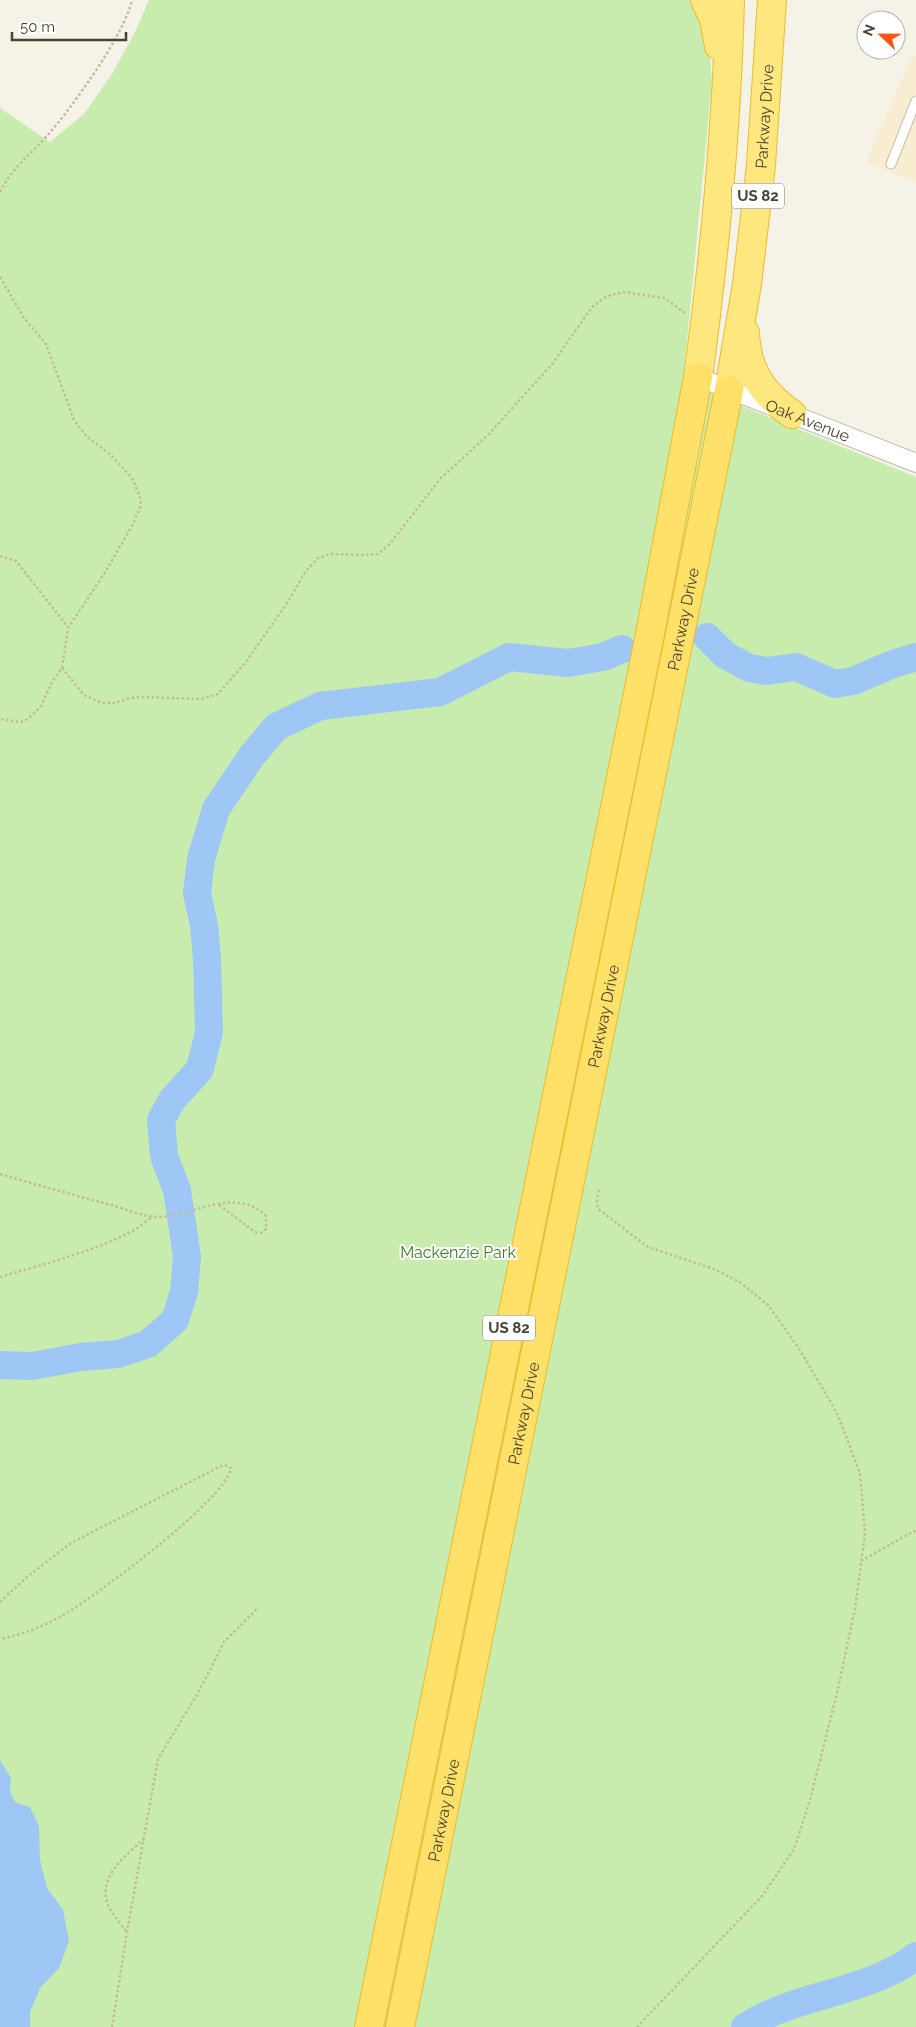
<svg xmlns="http://www.w3.org/2000/svg" width="916" height="2027" viewBox="0 0 916 2027" font-family="Raleway,sans-serif">
  <rect width="100%" height="100%" fill="#f5f2e7"/>
  <path fill="#f8ecd1" d="M912 56 916 58V183L866 162Z"/>
  <path fill="#c8ecad" d="M149 0H689L707 16 712 82 683 382 916 477V2027H0V108L50 142 84 114 112 74 136 30Z"/>
  <path fill="#9fc7f6" d="M0 1760 11 1778 10 1791 15 1802 30 1807 39 1826 40 1860 47 1888 63 1910 69 1941 59 1968 40 1988 30 2012V2027H0Z"/>
  <g fill="none" stroke-linecap="round" stroke-linejoin="round">
    <path stroke="#9fc7f6" stroke-width="28" d="M707 637 725 655 749 668 767 671 796 667 835 684 853 681 893 664 916 657
      M0 1365 32 1366 81 1357 118 1354 148 1344 175 1320 184 1292 187 1257 177 1190 164 1156 161 1120 172 1100 200 1069 209 1032 207 959 204 925 197 893 201 859 216 809 251 757 276 727 320 706 440 692 509 657 568 663 603 657 622 649
      M745 2027C797 1993 867 1994 916 1956"/>
    <defs>
      <path id="service" d="M891 164 916 101"/>
      <g id="minor">
        <path id="s1" d="M698 377 916 463"/>
      </g>
      <g id="trunk">
        <path d="M705 0 714 19 719 46"/>
        <path d="M745 333C747 371 762 393 792 414"/>
        <path d="M698 377C715 252 727 126 730 0"/>
        <path id="s2" d="M729 390 747 284 761 165 772 0"/>
      </g>
      <g id="motorway">
        <path d="M369 2027 651 629 698 377"/>
        <path id="s3" d="M400 2027 729 390"/>
      </g>
    </defs>
    <use href="#service" stroke="#c1bca9" stroke-width="11"/>
    <use href="#minor" stroke="#c1bca9" stroke-width="20"/>
    <use href="#trunk" stroke="#e9bc2d" stroke-width="30"/>
    <use href="#motorway" stroke="#e9bc2d" stroke-width="30"/>
    <path stroke="#c4ba99" stroke-width="2.5" stroke-dasharray="2.5 2.5" stroke-linecap="butt" d="M0 192C11 169 30 155 47 136 71 109 125 34 132 0
      M0 277 24 318 46 344 74 420 87 437 110 454 132 478 140 497 141 505 133 524 106 571 68 628 62 668 53 680 41 706 28 719 21 722 0 719
      M0 556 16 561 68 627
      M62 668 84 695 102 703H115L130 698 143 697 202 699 218 694 245 663 288 602 305 572 318 558 331 554 364 555 378 554 389 545 440 479 489 434 553 363 592 307 607 296 624 292 664 298 685 313
      M0 1174C37 1185 74 1195 111 1205 126 1209 144 1217 160 1217 195 1215 236 1186 266 1216V1229L261 1233 255 1232 218 1204
      M599 1190 597 1200 598 1209 648 1247 714 1269 741 1283 768 1305 798 1347 837 1413 860 1473 865 1534 855 1609 837 1693 810 1800 794 1849 763 1895 637 2027
      M0 1277C39 1265 127 1244 152 1216
      M861 1561 916 1530
      M0 1602 27 1577 71 1543 219 1467 225 1465 231 1468C226 1500 92 1599 60 1617 41 1627 22 1635 0 1639
      M126 1931C120 1923 112 1914 108 1905 97 1877 126 1855 144 1839
      M112 2027 127 1932 158 1759 198 1693 224 1642 257 1609"/>
    <use href="#service" stroke="#fff" stroke-width="9"/>
    <use href="#minor" stroke="#fff" stroke-width="18"/>
    <use href="#trunk" stroke="#ffe77f" stroke-width="28"/>
    <use href="#motorway" stroke="#ffe068" stroke-width="28"/>
  </g>
  <g text-anchor="middle" dominant-baseline="central" stroke-width="4" stroke-linejoin="round" paint-order="stroke">
    <g fill="#fff" stroke="#807b72" stroke-width="1">
      <rect x="732" y="183.5" width="52" height="25" rx="4"/>
      <rect x="483" y="1315.5" width="52" height="25" rx="4"/>
    </g>
    <g font-size="15" font-weight="bold" fill="#494335">
      <text x="758" y="196">US 82</text>
      <text x="509" y="1328">US 82</text>
    </g>
    <g font-size="16" fill="#494335" stroke="#fff">
      <text stroke="none"><textPath href="#s2" startOffset="276">Parkway Drive</textPath></text>
      <text stroke="none"><textPath href="#s1" startOffset="118">Oak Avenue</textPath></text>
      <text stroke="none"><textPath href="#s3" startOffset="1436">Parkway Drive</textPath></text>
      <text stroke="none"><textPath href="#s3" startOffset="1031">Parkway Drive</textPath></text>
      <text stroke="none"><textPath href="#s3" startOffset="626">Parkway Drive</textPath></text>
      <text stroke="none"><textPath href="#s3" startOffset="221">Parkway Drive</textPath></text>
    </g>
    <g font-size="16" fill="#3b7f24" stroke="#fff">
      <text x="458" y="1252">Mackenzie Park</text>
    </g>
  </g>
  <g transform="translate(881 35) rotate(292)"><circle r="24" fill="#ffffff" stroke="#b6b4ae"/>
  <path d="M0-4L9 19L0 12L-9 19Z" fill="#ff5514"/>
  <text y="-8" font-size="14" font-weight="bold" text-anchor="middle" fill="#494335">N</text>
  </g>
  <path d="M12 32v8h114v-8" fill="none" stroke="#494335" stroke-width="2.5"/>
  <text x="20" y="32" font-size="15" fill="#494335" stroke="#ffffff" stroke-width="4" paint-order="stroke">50 m</text>
</svg>
